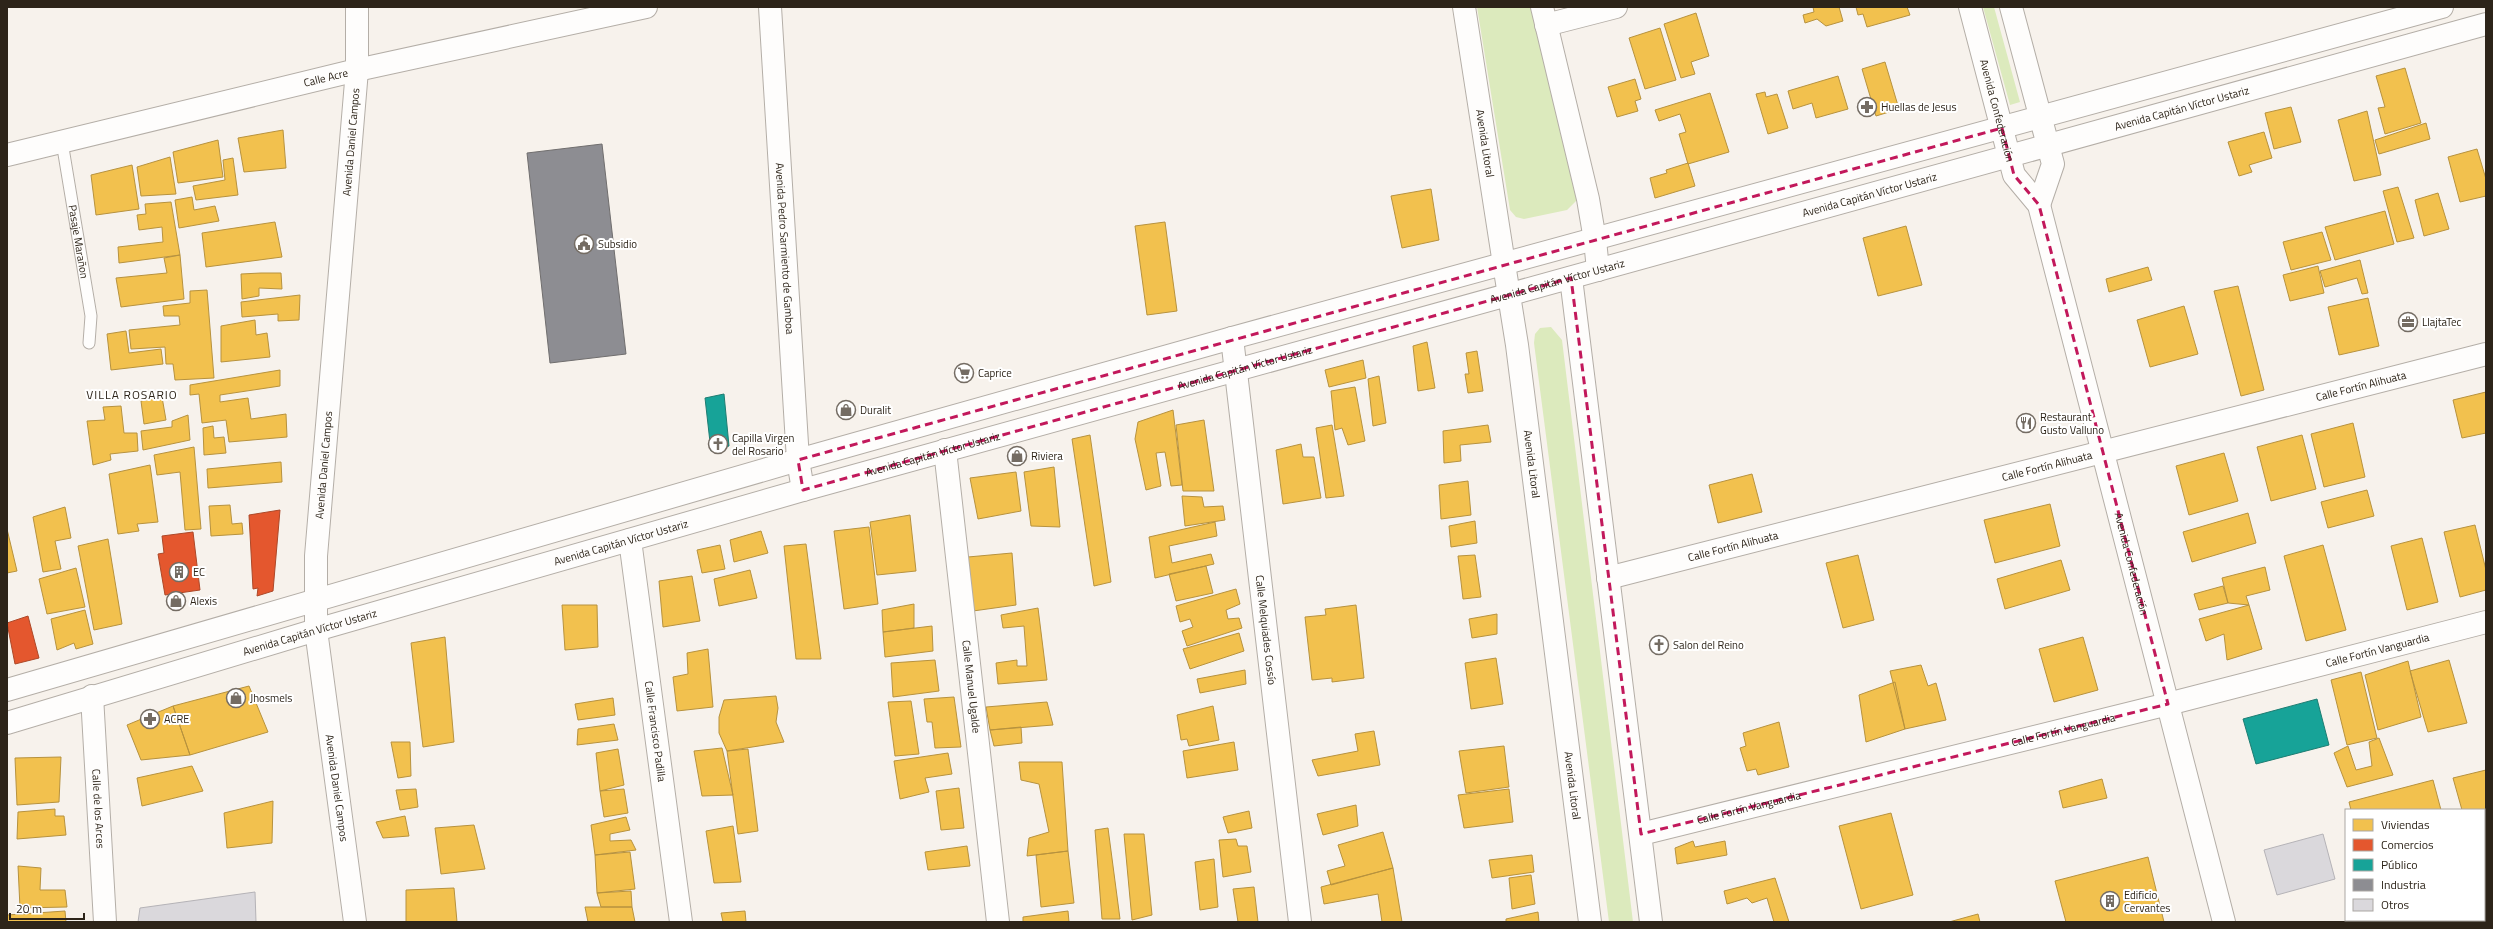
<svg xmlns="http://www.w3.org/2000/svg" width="2493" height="929" viewBox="0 0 2493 929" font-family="'Titillium Web',sans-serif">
  <rect width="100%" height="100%" fill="#f7f2ec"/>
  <path fill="#dceabd" d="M1477 7H1535L1578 195 1576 201 1567 210 1524 219 1516 217 1510 210Z
    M1983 7H1994L2020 102 2010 105Z
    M1551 327 1562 340 1633 922H1609L1534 343 1535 334 1540 328Z"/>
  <path fill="#f2c14e" stroke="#b7923e" d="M1813 7H1839L1843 21 1826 26 1817 19 1805 23 1803 15 1814 12Z
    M1856 7H1907L1910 15 1867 27 1863 14 1858 15Z
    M1696 13 1709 56 1691 62 1695 74 1681 78 1664 24Z
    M1660 28 1676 80 1645 89 1629 38Z
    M1885 62 1899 109 1876 116 1862 69Z
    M2405 68 2421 123 2385 134 2378 108 2385 107 2376 76Z
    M1838 76 1848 109 1816 118 1812 103 1793 109 1788 91Z
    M1635 79 1641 99 1635 101 1638 111 1617 117 1608 87Z
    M1765 92 1766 97 1777 94 1788 128 1768 134 1756 94Z
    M1710 93 1729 152 1688 164 1679 134 1686 132 1680 114 1659 121 1655 110Z
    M2291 107 2301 142 2274 149 2265 113Z
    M2367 111 2381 175 2354 181 2338 120Z
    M2426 123 2430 139 2379 154 2375 140Z
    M283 130 286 168 244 172 238 138Z
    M2264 132 2272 158 2249 165 2252 172 2239 176 2228 142Z
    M218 140 223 177 178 183 173 152Z
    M2477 149 2486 179V196L2460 202 2448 157Z
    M170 157 176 194 141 196 137 167Z
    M233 158 238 195 196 200 193 186 225 180 223 160Z
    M1688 163 1695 186 1655 198 1650 178 1667 173 1666 170Z
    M132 165 139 209 96 215 91 175Z
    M2398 187 2414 238 2397 242 2383 191Z
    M1431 189 1439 240 1402 248 1391 196Z
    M2438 193 2449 229 2424 236 2415 200Z
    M192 197 194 210 215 206 219 221 179 228 175 200Z
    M171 202 180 255 119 263 118 247 163 242 162 227 139 230 137 215 146 214 145 204Z
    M2385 211 2394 244 2335 260 2325 227Z
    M275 222 282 257 206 267 202 233Z
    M1165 222 1177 311 1147 315 1135 226Z
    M1906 226 1922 285 1878 296 1863 238Z
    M2322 232 2331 260 2291 270 2283 242Z
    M180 255 184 299 121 307 116 278 167 273 164 258Z
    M2360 260 2368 293 2362 294 2357 278 2325 287 2320 271Z
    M2318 266 2324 293 2290 301 2283 275Z
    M2148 267 2152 280 2109 292 2106 279Z
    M261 273H281L282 289 259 288V296L242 299 241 274Z
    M2238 286 2264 390 2241 396 2214 291Z
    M207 290 214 378 175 380 173 364H166L165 347 131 349 129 330 180 325 179 316H164L163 306 190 303V291Z
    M300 295 299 320 278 321V314L242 317 241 302Z
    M2368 298 2379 346 2339 355 2328 307Z
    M2184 306 2198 354 2150 367 2137 320Z
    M255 320 256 335 267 333 270 357 221 362V326Z
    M126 331 129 353 161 349 163 364 111 370 107 334Z
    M1427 342 1435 388 1418 391 1413 346Z
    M1477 351 1483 391 1468 393 1465 374H1469L1466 353Z
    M1363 360 1366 378 1329 387 1325 370Z
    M280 370V386L220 395V402L248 398 251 419 286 414 287 437 229 442 226 420 202 423 199 394 190 395V385Z
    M1379 376 1386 423 1373 426 1368 379Z
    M1355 387 1365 441 1348 445 1342 428 1335 430 1331 391Z
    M2486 392V433L2462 438 2453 400Z
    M162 397 166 420 144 424 141 401Z
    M121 406 124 433H137L138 451 110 454 111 460 93 465 87 421 105 420 103 407Z
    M1173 410 1182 485 1171 486 1165 452 1156 453 1161 486 1146 490 1135 439 1138 422Z
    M188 415 190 440 143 450 141 431 172 427V421Z
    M1204 420 1214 491H1183L1176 425Z
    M2353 423 2365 477 2324 487 2311 434Z
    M1332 425 1344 496 1326 498 1316 428Z
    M1488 425 1491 442 1460 445 1461 461 1444 463 1443 431Z
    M213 426 214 438 224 437 226 453 204 455 203 428Z
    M1090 435 1111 582 1094 586 1072 439Z
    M2302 435 2316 489 2271 501 2257 447Z
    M1301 444 1303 457H1314L1321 498 1283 504 1276 450Z
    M194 447 201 529 185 530 180 472 157 475 154 455Z
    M2224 453 2238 501 2189 515 2176 466Z
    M281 462 282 482 208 488 207 469Z
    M150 465 158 522 137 524 139 531 118 534 109 474Z
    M1054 467 1060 527 1031 526 1024 472Z
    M1016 472 1021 511 978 519 970 478Z
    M1752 474 1762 512 1718 523 1709 485Z
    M1468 481 1471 515 1441 519 1439 485Z
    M2367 490 2374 516 2328 528 2321 502Z
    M1182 496 1202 497 1204 507 1223 506 1225 520 1185 526Z
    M2050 504 2060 546 1995 563 1984 520Z
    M230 505 232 524 242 523 243 534 211 536 209 506Z
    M65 507 71 538 55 541 61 569 43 572 33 517Z
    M2248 513 2256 543 2192 562 2183 532Z
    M910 515 916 571 877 575 870 522Z
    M1475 521 1477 543 1451 547 1449 526Z
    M1215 522 1217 536 1169 546 1172 563 1211 554 1214 564 1155 578 1149 537Z
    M2475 525 2486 570V590L2460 597 2444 532Z
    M869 527 878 604 844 609 834 531Z
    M7 529 17 571 7 573Z
    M761 531 768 553 734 562 730 540Z
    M2422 538 2438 602 2407 610 2391 546Z
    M108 539 122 624 94 630 78 546Z
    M806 544 821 659H796L784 546Z
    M720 545 725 569 702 573 697 550Z
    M2323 545 2346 630 2306 641 2284 556Z
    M1012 553 1016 605 973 611 968 557Z
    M1475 555 1481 597 1463 599 1458 556Z
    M1858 555 1874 620 1843 628 1826 563Z
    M2061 560 2070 590 2005 609 1997 579Z
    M1206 566 1213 593 1176 601 1169 574Z
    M2265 567 2270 590 2246 596 2249 605 2228 603 2222 578Z
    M76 568 85 607 47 614 39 579Z
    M750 570 757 598 719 606 714 579Z
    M692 576 700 621 663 627 659 581Z
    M2223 586 2228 603 2199 610 2194 594Z
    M1236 589 1240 604 1226 610 1228 619 1239 618 1242 628 1187 646 1182 631 1193 627 1190 619 1180 622 1176 606Z
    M914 604V628L883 632 882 610Z
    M562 605H597L598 647 565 650Z
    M1356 605 1364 678 1332 682V678L1312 680 1305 617 1326 615 1325 609Z
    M2249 605 2262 649 2227 660 2224 634 2206 641 2199 619Z
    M1038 608 1047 680 998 684 996 663 1017 660V666H1027L1024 626 1003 628 1001 615Z
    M85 610 93 644 76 649 74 643 57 650 51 619Z
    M1497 614V634L1472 638 1469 619Z
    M932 626 933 651 885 657 883 632Z
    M1239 633 1244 651 1190 669 1183 649Z
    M445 637 454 742 423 747 411 643Z
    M2083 637 2098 690 2054 702 2039 649Z
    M708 649 713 707 677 711 673 677 688 674 687 653Z
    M1496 658 1503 704 1471 709 1465 663Z
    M935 660 939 691 893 697 891 663Z
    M2449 660 2467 723 2428 732 2410 671Z
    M2408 661 2421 717 2378 730 2365 675Z
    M1921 665 1928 686 1936 683 1946 720 1905 729 1890 671Z
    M1245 670 1246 684 1200 693 1197 679Z
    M2361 672 2377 738 2347 745 2331 680Z
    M1895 682 1905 729 1866 742 1859 695Z
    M249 686 268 732 190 755 173 706Z
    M776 696 778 708 776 722 784 742 727 751 719 733V717L724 700Z
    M954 697 961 747 935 748 932 722H927L924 699Z
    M613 698 615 715 578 720 575 704Z
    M911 701 919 754 895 756 888 702Z
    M1047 702 1053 725 990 730 986 707Z
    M173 706 190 755 141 760 127 725Z
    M1213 706 1219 740 1189 746 1187 739 1181 740 1177 715Z
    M1779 722 1789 767 1758 775 1756 769 1747 771 1740 748 1746 746 1743 733Z
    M614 724 618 740 577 745 578 729Z
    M1021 727 1022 743 994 746 990 730Z
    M1374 731 1380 765 1318 776 1312 760 1358 751 1355 734Z
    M2379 738 2393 775 2347 787 2334 753 2348 746 2356 770 2372 766 2369 742Z
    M391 742H410L411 776 398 778Z
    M1234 742 1238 770 1187 778 1183 751Z
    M1504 746 1509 787 1466 793 1459 751Z
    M722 748 733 795 702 796 694 751Z
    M618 749 624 785 600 791 596 753Z
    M748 749 758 831 738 834 727 751Z
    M948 753 952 774 925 778 929 792 900 799 894 761Z
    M61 757 59 802 17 805 15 758Z
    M1019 762H1062L1068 851 1027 856 1029 838 1049 832 1039 784 1021 780Z
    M192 766 203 791 142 806 137 778Z
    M2486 770V858L2484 859V810H2462L2453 778Z
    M2102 779 2107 798 2063 808 2059 791Z
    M2433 780 2441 810H2351L2349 802Z
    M959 788 964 828 941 830 936 791Z
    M416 789 418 807 400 810 396 790Z
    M624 789 628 813 604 817 600 791Z
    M1509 789 1513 822 1464 828 1458 795Z
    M273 801 272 843 227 848 224 813Z
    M1356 805 1358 826 1323 835 1317 814Z
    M55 809V816H64L66 835 17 839 18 812Z
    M1249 811 1252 828 1228 833 1223 817Z
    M1891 813 1913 895 1861 909 1839 826Z
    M405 816 409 836 383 838 376 822Z
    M626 817 630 830 610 834V841L631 840 636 850 595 855 591 825Z
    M474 825 485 869 441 874 435 828Z
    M733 826 741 882 714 883 706 831Z
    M1108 828 1120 919H1102L1095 830Z
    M1383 832 1393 868 1331 885 1327 871 1345 866 1338 845Z
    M1124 834H1144L1152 915 1132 920Z
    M1236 839 1238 846H1247L1251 872 1223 877 1219 840Z
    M1693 841 1695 847 1725 841 1727 855 1677 864 1675 848Z
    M967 846 970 866 928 870 925 852Z
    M1068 851 1074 903 1041 907 1036 855Z
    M630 852 635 889 597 893 595 855Z
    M1532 855 1534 872 1492 878 1489 860Z
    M2148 857 2164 922H2066L2055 881Z
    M1214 859 1218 907 1200 910 1195 862Z
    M18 866 41 868 40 890H65L67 907 20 908Z
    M1393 868 1402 922H1382L1378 894 1324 904 1321 887Z
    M1531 875 1535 904 1512 909 1509 878Z
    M1775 878 1789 922H1774L1767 898 1752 903 1747 898 1727 904 1724 891Z
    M1254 887 1258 922H1238L1233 889Z
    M454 888 457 922H406V890Z
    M631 891 632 907H601L597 893Z
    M585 907H632L635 922H588Z
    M65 911 66 922H7V915Z
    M745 911 746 922H723L721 913Z
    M1068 911 1069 922H1023V917Z
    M1538 912 1539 922H1506V919Z
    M1978 914 1980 922H1949Z"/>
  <path fill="#e4572e" stroke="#ad4828" d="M280 510 273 591 257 596 258 588 253 589 249 515Z
    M193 532 200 590 165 595 158 554 164 553 162 536Z
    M28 616 39 658 15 664 7 623Z"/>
  <path fill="#17a398" stroke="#1e7d72" d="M724 394 729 446 711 451 705 398Z
    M2317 699 2329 745 2256 764 2243 719Z"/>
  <path fill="#8d8d92" stroke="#706e6e" d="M602 144 626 354 550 363 527 153Z"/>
  <path fill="#dad8dc" stroke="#b5b3b7" d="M2323 834 2335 879 2277 895 2264 850Z
    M255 892 256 922H138L140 908Z"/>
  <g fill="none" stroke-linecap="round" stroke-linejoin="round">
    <defs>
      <g id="service">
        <path id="s1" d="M62 142 91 316 89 343"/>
        <path d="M2431 920 2432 922"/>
      </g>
      <g id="minor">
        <path id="s2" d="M770 7 798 460 803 490"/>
        <path id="s3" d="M1970 7 2014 175 2039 205 2224 922"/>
        <path d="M2011 7 2053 164 2039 205"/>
        <path d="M1546 25 1616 7"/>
        <path id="s4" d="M7 155 357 70 646 7"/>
        <path id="s5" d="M1232 338 1300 922"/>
        <path id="s6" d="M945 450 998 922"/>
        <path id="s7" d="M630 540 681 922"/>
        <path id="s8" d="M1608 578 2486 354"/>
        <path id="s9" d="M92 696 105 922"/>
        <path id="s10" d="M1641 834 2168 704 2486 622"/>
        <path d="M2484 903 2486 902"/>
        <path id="s11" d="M355 922 316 630V556L357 70V7"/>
        <path d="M2406 922 2414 920"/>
      </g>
      <g id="tertiary">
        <path id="s12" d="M1464 7 1504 264"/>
        <path d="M1542 7 1588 199 1595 240"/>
      </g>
      <g id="secondary">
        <path d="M1595 240 1598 270"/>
        <path id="s13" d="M1504 264 1517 345 1590 922"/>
        <path d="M1571 278 1651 922"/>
      </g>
      <g id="primary">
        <path d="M7 690 798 460 1232 338 2442 7"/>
        <path id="s14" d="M7 723 316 630 803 490 2486 24"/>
      </g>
    </defs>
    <use href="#service" stroke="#b4aea7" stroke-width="13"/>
    <use href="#minor" stroke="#b4aea7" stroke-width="24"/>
    <use href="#tertiary" stroke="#b4aea7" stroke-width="24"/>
    <use href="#secondary" stroke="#b4aea7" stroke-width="24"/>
    <use href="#primary" stroke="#b4aea7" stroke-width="24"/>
    <use href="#service" stroke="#fefdfc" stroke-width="11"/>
    <use href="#minor" stroke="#fefdfc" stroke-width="22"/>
    <use href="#tertiary" stroke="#fefdfc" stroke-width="22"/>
    <use href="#secondary" stroke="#fefdfc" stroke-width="22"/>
    <use href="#primary" stroke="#fefdfc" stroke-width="22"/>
  </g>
  <path fill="none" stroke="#c2185b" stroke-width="3" stroke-dasharray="8 5" stroke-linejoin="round" d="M2002 128 2014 175 2039 205 2168 704 1641 834 1571 278 803 490 798 460Z"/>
  <defs>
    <symbol id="pharmacy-ring" viewBox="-11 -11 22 22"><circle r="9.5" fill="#fff" stroke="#746c63" stroke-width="1.5"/><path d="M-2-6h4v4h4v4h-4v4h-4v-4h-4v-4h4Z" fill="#746c63"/></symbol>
    <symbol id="civic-ring" viewBox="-11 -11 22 22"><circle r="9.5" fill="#fff" stroke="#746c63" stroke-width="1.5"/><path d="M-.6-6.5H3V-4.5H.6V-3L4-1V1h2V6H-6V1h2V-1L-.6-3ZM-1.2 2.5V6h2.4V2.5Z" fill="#746c63"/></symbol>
    <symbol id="office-ring" viewBox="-11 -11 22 22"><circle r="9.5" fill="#fff" stroke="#746c63" stroke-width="1.5"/><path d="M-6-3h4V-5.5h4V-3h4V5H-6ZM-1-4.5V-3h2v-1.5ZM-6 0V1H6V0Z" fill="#746c63"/></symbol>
    <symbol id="supermarket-ring" viewBox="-11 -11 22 22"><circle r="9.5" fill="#fff" stroke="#746c63" stroke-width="1.5"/><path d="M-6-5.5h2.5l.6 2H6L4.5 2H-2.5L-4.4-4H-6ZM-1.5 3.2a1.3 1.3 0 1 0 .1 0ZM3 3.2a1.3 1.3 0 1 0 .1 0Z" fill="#746c63"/></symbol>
    <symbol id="shop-ring" viewBox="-11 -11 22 22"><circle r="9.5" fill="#fff" stroke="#746c63" stroke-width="1.5"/><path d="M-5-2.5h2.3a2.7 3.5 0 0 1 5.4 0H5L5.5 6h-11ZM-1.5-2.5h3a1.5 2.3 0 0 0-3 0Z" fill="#746c63"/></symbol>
    <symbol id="restaurant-ring" viewBox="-11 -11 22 22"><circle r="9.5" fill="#fff" stroke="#746c63" stroke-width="1.5"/><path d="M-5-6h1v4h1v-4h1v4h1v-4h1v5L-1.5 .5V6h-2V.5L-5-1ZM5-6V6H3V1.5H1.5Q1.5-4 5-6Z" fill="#746c63"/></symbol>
    <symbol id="church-ring" viewBox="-11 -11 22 22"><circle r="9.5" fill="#fff" stroke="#746c63" stroke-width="1.5"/><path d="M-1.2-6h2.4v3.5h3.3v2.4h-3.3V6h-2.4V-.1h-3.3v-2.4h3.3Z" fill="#746c63"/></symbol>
    <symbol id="building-ring" viewBox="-11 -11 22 22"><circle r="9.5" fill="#fff" stroke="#746c63" stroke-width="1.5"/><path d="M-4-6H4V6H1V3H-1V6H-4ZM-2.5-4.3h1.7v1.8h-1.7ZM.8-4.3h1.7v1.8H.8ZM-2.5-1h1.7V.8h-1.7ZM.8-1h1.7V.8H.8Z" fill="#746c63"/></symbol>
  </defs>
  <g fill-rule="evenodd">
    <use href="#pharmacy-ring" x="1856" y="96" width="22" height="22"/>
    <use href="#civic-ring" x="573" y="233" width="22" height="22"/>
    <use href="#office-ring" x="2397" y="311" width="22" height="22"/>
    <use href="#supermarket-ring" x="953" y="362" width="22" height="22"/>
    <use href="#shop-ring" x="835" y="399" width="22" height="22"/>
    <use href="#restaurant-ring" x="2015" y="412" width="22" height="22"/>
    <use href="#church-ring" x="707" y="433" width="22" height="22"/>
    <use href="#shop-ring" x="1006" y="445" width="22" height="22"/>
    <use href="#building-ring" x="168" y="561" width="22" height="22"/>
    <use href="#shop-ring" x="165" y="590" width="22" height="22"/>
    <use href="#church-ring" x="1648" y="634" width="22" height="22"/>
    <use href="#shop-ring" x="225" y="687" width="22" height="22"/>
    <use href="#pharmacy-ring" x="139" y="708" width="22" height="22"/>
    <use href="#building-ring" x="2099" y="890" width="22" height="22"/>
  </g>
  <g text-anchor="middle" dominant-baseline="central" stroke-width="4" stroke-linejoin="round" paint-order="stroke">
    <g font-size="11" fill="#2d2419" stroke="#fff">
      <text stroke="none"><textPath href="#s4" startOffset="328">Calle Acre</textPath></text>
      <text stroke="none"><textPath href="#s14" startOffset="2260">Avenida Capitán Víctor Ustariz</textPath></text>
      <text stroke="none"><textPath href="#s3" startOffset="107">Avenida Confederación</textPath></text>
      <text stroke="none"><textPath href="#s11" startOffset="784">Avenida Daniel Campos</textPath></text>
      <text stroke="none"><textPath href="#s12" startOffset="138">Avenida Litoral</textPath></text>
      <text stroke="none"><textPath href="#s14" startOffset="1936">Avenida Capitán Víctor Ustariz</textPath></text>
      <text stroke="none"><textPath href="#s1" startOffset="101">Pasaje Marañon</textPath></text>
      <text stroke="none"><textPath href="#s2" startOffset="242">Avenida Pedro Sarmiento de Gamboa</textPath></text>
      <text stroke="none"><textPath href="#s14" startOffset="1612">Avenida Capitán Víctor Ustariz</textPath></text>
      <text stroke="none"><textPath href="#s14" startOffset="1288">Avenida Capitán Víctor Ustariz</textPath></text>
      <text stroke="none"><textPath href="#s8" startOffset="777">Calle Fortín Alihuata</textPath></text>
      <text stroke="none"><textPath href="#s14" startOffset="964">Avenida Capitán Víctor Ustariz</textPath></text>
      <text stroke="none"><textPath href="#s13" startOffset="202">Avenida Litoral</textPath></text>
      <text stroke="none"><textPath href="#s11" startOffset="460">Avenida Daniel Campos</textPath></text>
      <text stroke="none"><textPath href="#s8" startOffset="453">Calle Fortín Alihuata</textPath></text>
      <text stroke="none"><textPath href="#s14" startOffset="640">Avenida Capitán Víctor Ustariz</textPath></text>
      <text stroke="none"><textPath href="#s8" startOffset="129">Calle Fortín Alihuata</textPath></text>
      <text stroke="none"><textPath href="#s3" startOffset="583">Avenida Confederación</textPath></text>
      <text stroke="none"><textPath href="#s5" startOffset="294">Calle Melquiades Cossío</textPath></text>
      <text stroke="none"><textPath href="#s14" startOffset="316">Avenida Capitán Víctor Ustariz</textPath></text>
      <text stroke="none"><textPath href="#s10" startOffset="759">Calle Fortín Vanguardia</textPath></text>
      <text stroke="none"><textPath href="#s6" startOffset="238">Calle Manuel Ugalde</textPath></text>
      <text stroke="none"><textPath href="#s10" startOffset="435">Calle Fortín Vanguardia</textPath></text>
      <text stroke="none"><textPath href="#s7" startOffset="193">Calle Francisco Padilla</textPath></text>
      <text stroke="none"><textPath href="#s13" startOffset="526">Avenida Litoral</textPath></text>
      <text transform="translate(337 788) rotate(82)">Avenida Daniel Campos</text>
      <text stroke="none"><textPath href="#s10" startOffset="111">Calle Fortín Vanguardia</textPath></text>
      <text stroke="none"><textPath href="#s9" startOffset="113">Calle de los Arces</textPath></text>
    </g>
    <g font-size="11" fill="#2d2419" stroke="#fff" text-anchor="start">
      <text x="1881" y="107">Huellas de Jesus</text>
      <text x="598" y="244">Subsidio</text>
      <text x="2422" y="322">LlajtaTec</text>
      <text x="978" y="373">Caprice</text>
      <text x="860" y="410">Duralit</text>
      <text x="2040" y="417">Restaurant<tspan x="2040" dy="13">Gusto Valluno</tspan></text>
      <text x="732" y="438">Capilla Virgen<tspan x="732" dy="13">del Rosario</tspan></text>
      <text x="1031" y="456">Riviera</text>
      <text x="193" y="572">EC</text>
      <text x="190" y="601">Alexis</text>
      <text x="1673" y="645">Salon del Reino</text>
      <text x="250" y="698">Jhosmels</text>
      <text x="164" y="719">ACRE</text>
      <text x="2124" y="895">Edificio<tspan x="2124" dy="13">Cervantes</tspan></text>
    </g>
    <g font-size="12" letter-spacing="1" fill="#2d2419" stroke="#fff">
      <text x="132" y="394">VILLA ROSARIO</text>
    </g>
  </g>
  <rect width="2493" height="929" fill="none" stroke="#2d2419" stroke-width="16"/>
  <rect x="2345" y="809" width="140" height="112" fill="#ffffff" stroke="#aba7a3"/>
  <rect x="2353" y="819" width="20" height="12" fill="#f2c14e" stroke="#aba7a3"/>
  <text x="2381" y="829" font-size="12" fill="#2d2419">Viviendas</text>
  <rect x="2353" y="839" width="20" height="12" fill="#e4572e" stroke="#aba7a3"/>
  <text x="2381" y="849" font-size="12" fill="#2d2419">Comercios</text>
  <rect x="2353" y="859" width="20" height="12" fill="#17a398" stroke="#aba7a3"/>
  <text x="2381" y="869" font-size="12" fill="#2d2419">Público</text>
  <rect x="2353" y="879" width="20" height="12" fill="#8d8d92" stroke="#aba7a3"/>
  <text x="2381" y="889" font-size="12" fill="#2d2419">Industria</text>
  <rect x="2353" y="899" width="20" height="12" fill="#dad8dc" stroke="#aba7a3"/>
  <text x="2381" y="909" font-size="12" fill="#2d2419">Otros</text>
  <path d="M10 913v6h74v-6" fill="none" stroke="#2d2419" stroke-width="2"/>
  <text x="16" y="913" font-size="12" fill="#2d2419" stroke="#ffffff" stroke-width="3" paint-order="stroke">20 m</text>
</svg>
